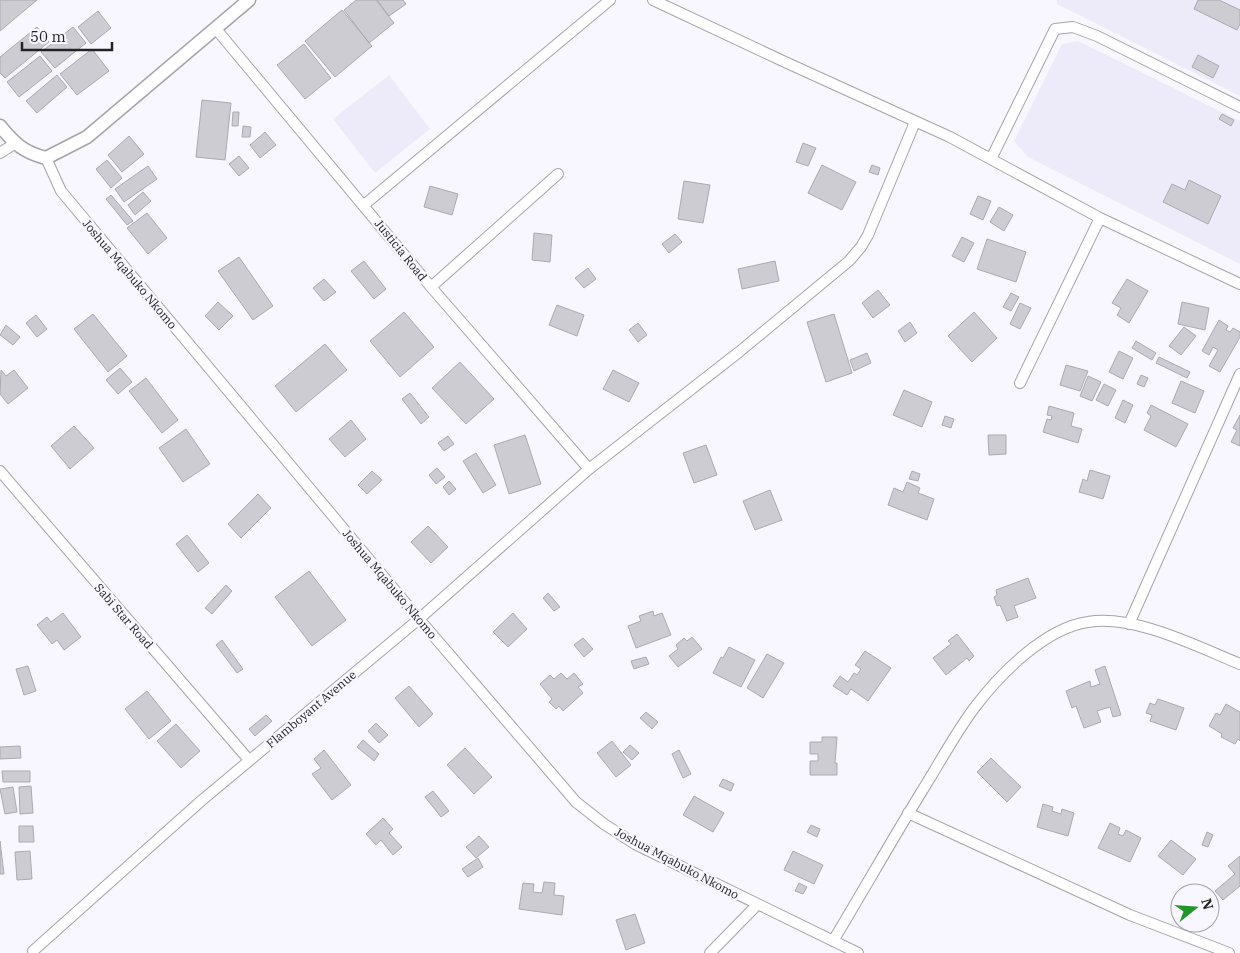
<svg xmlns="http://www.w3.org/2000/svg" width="1240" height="953" viewBox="0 0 1240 953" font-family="'IBM Plex Serif',serif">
  <rect width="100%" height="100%" fill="#f8f7ff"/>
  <path fill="#edebfa" d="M1057 0H1240V96L1057 4Z
    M1078 41 1240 121V264L1028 157 1014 141 1062 44Z
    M389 75 430 129 375 173 333 119Z"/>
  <path fill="#cdccd3" stroke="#abaab1" d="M0 0H37L0 31Z
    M356 0H376L394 23 369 43 344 10Z
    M377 0H403L406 4 389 16Z
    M1198 0H1219L1240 10V24L1237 30 1194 9Z
    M342 10 372 46 335 77 305 41Z
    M98 11 111 28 91 44 78 27Z
    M37 27 49 42 5 78 0 73V57Z
    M73 27 86 43 55 68 41 52Z
    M304 44 331 78 305 99 277 65Z
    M92 49 109 71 77 95 60 74Z
    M1198 55 1219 66 1213 78 1192 67Z
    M40 56 52 71 19 97 7 82Z
    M57 75 67 87 37 113 26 101Z
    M202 100 231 103 225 160 196 157Z
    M233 112H239L238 126H232Z
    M1222 114 1234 120 1231 126 1219 119Z
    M243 126 251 127 250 137H242Z
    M265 132 276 145 260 158 250 145Z
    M129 136 144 154 122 172 108 155Z
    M803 143 816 148 808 166 796 162Z
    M239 156 249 168 239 176 229 164Z
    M107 160 122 178 111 188 96 169Z
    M822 165 856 182 842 210 808 193Z
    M872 165 880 168 878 175 869 172Z
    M148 166 157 179 124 202 115 189Z
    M1189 180 1221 196 1208 224 1163 202 1172 184 1185 190Z
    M684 181 710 185 703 223 678 219Z
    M430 186 458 194 452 215 424 207Z
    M143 192 151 201 135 215 128 205Z
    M111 195 133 221 127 225 106 199Z
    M978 196 991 201 983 220 970 214Z
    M999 207 1013 215 1004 231 990 222Z
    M147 213 167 238 148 254 127 228Z
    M534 233 552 235 550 262 532 260Z
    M675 234 682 242 669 253 662 244Z
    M962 237 974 243 964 262 952 256Z
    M987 239 1026 252 1016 282 977 269Z
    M239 257 273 306 253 320 218 271Z
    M364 261 386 289 374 299 351 271Z
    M775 261 779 281 742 289 738 269Z
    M588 268 596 279 584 288 575 278Z
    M324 279 336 292 324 301 313 288Z
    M1127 279 1148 291 1129 323 1117 315 1121 308 1112 303Z
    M878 290 890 305 873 318 862 303Z
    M1011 293 1019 297 1011 311 1003 307Z
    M218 302 233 316 219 330 205 316Z
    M1182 302 1209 308 1205 330 1178 324Z
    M1020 303 1031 308 1020 329 1010 324Z
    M557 305 584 315 577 336 549 325Z
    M404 312 434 347 400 377 370 341Z
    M974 312 997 338 972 362 948 336Z
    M93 314 127 356 108 372 74 329Z
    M834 314 852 373 826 382 807 322Z
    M36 315 47 329 37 337 26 323Z
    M1219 320 1228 326 1226 330 1230 332 1233 328 1240 332V337L1220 372 1209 366 1218 350 1213 347 1209 355 1202 351Z
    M910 322 917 333 905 342 898 331Z
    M638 323 647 335 638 342 629 330Z
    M6 325 20 337 13 345 0 335Z
    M1184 327 1196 336 1181 355 1169 346Z
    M1136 341 1156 353 1152 360 1132 348Z
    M325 344 347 370 296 412 275 386Z
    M1119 351 1133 358 1123 379 1109 372Z
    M867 353 871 363 854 371 850 360Z
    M1159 357 1190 372 1187 378 1156 363Z
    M460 362 494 399 466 424 432 388Z
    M1066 365 1088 371 1080 391 1060 385Z
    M120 368 132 382 118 394 106 380Z
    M1 370 6 376 14 370 28 388 8 404 0 394Z
    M613 370 639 383 629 402 603 389Z
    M1141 375 1148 378 1144 387 1137 384Z
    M1088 376 1101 382 1092 401 1080 396Z
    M146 378 178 420 162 433 129 391Z
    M1181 381 1204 391 1195 413 1172 403Z
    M1104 384 1116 390 1108 406 1096 400Z
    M904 390 932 402 922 427 893 415Z
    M410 393 429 417 421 424 402 399Z
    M1123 400 1133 405 1125 423 1115 418Z
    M1151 405 1188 424 1176 447 1144 430 1151 416 1147 413Z
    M1049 406 1074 413 1071 426 1082 429 1078 443 1043 432 1047 419 1051 420 1052 416 1047 415Z
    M1240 415V446L1231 442 1237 430 1233 428Z
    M945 416 954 419 951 428 942 425Z
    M351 420 366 439 345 457 329 439Z
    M74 426 94 448 70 469 51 446Z
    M186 429 210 464 183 482 159 448Z
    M525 435 541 484 509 494 494 445Z
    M988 435H1006V454L989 455Z
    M448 436 454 444 444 451 438 443Z
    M706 445 717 475 694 483 683 453Z
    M476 453 496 485 483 493 463 461Z
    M437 468 445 477 436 484 429 475Z
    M1090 470 1110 476 1103 499 1079 492 1083 479 1087 481Z
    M372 471 382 480 367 494 358 485Z
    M912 471 920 474 918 481 909 479Z
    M449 481 456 489 449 495 443 487Z
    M907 482 920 488 918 493 934 499 927 520 888 505 894 488 903 492Z
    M770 490 782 520 755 530 743 501Z
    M258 494 271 508 241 538 228 524Z
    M428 526 448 547 431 563 411 542Z
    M187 535 209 563 198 572 176 544Z
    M309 571 346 620 312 646 275 597Z
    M1028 578 1036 598 1014 606 1018 617 1007 621 1000 605 997 606 994 597 997 595 996 590Z
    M226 585 232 591 212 614 205 608Z
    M548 593 560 607 554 611 543 598Z
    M653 611 654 616 662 613 671 635 636 648 628 626 641 621 639 616Z
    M63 613 81 637 64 650 57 640 52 644 37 625 47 617 51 622Z
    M513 613 527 629 508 647 493 632Z
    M957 634 974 656 969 661 967 658 946 675 933 658 951 644 948 641Z
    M692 637 702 649 678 667 669 656 678 649 676 645 684 638 687 641Z
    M583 638 593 649 584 657 574 645Z
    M222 640 243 669 237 673 216 645Z
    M729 647 755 660 741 687 713 673 721 657 723 658Z
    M865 651 891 668 868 701 851 689 847 695 833 686 840 676 848 682 854 673 857 675 861 669 855 665Z
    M767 654 784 663 763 698 747 688Z
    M646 657 649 664 634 669 631 661Z
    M28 666 36 691 24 695 16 669Z
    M1105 666 1121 715 1113 717 1110 707 1097 711 1101 722 1084 728 1076 706 1072 708 1066 691 1090 681 1091 687 1100 684 1095 670Z
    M561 673 567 679 574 673 583 684 578 687 583 693 563 711 559 706 556 709 549 702 552 699 540 684 550 675 554 679Z
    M409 686 433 714 419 727 395 698Z
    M147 691 171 721 149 739 125 709Z
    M1158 699 1184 708 1176 730 1150 721 1152 715 1146 713 1150 703 1155 705Z
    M1226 704 1240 712V741L1238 739 1235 744 1221 737 1222 734 1209 726 1216 713 1220 715Z
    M646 712 658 722 652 729 640 718Z
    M266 715 272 721 255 736 249 729Z
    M376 723 388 735 379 743 368 731Z
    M176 724 200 751 181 768 157 741Z
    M822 737H837L835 763H837V775H810V761H818V754H810V742H822Z
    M363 740 379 754 374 761 357 747Z
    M612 741 631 765 616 777 597 753Z
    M630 745 639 753 632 760 623 752Z
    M20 746 21 758 0 759V747Z
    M465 748 492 777 474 794 447 765Z
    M324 750 351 785 332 800 312 774 321 768 314 759Z
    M679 750 691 774 683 778 672 754Z
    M991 758 1021 787 1007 802 977 772Z
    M2 771H30V782H3Z
    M723 779 734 784 731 791 719 786Z
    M31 786 33 813 20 814 19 787Z
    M13 787 17 812 5 814 0 789Z
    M433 791 449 811 441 817 425 797Z
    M694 796 724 813 713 832 683 815Z
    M1043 804 1053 807 1052 811 1061 814 1062 809 1074 813 1068 836 1037 827Z
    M383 818 393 829 389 833 402 847 393 855 381 840 376 845 366 834Z
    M1110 823 1120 828 1118 834 1123 836 1126 830 1141 838 1130 862 1098 848Z
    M811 825 820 829 817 837 807 832Z
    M19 826H33L34 842H19Z
    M1207 832 1213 835 1208 847 1202 845Z
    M479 836 489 847 476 858 466 847Z
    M1171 840 1196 859 1183 875 1158 856Z
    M0 841 4 874H0Z
    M30 851 32 879 17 880 15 852Z
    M793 851 823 865 814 884 784 870Z
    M1240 856V886L1223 900 1215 891 1235 874 1228 866Z
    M478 858 483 867 468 877 462 869Z
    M544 882 555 883 554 895 564 896 562 915 519 909 523 883 534 884 533 892 542 893Z
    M799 883 807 887 803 894 795 891Z
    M635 914 645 943 626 950 616 920Z"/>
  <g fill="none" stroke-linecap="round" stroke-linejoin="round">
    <defs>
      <path id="minor" d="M653 0 785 62 950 137 1100 218 1240 284
        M216 29 431 287 589 469
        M0 153 14 144
        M46 158 61 191 419 619 576 802 604 824 635 844 858 953
        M991 159 1055 29 1073 27 1097 36 1240 107
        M364 205 610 0
        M431 287 558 174
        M1020 383 1100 218
        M0 471 249 760
        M1129 624 1240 374
        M908 813 1130 915 1229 953
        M833 941C863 891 892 840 922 791 939 764 956 732 975 707 1000 674 1045 628 1088 622 1134 614 1198 647 1240 664
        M33 951 201 801 419 619 589 469 739 352 849 261 861 247 868 235 915 122
        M710 953 757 905"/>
      <path id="tertiary" d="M0 126C15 144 23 152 46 158L87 137 249 0"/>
    </defs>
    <use href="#minor" stroke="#a5a4ab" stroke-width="12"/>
    <use href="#tertiary" stroke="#a5a4ab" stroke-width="15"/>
    <use href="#minor" stroke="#fff" stroke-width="10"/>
    <use href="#tertiary" stroke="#fff" stroke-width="12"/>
  </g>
  <g text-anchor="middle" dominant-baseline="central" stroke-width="4.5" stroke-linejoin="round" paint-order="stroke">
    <g font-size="12" fill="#232325" stroke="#f8f7ff">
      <text transform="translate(401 250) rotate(51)">Justicia Road</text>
      <text transform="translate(130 274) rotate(50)">Joshua Mqabuko Nkomo</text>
      <text transform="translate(390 584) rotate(50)">Joshua Mqabuko Nkomo</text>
      <text transform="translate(124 616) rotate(49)">Sabi Star Road</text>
      <text transform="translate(311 709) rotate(-40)">Flamboyant Avenue</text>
      <text transform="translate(677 863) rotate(28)">Joshua Mqabuko Nkomo</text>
    </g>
  </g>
  <g transform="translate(1195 908) rotate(73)"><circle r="24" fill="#f8f7ff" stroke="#a3a2a8"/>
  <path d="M0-4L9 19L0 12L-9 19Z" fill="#209728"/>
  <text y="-8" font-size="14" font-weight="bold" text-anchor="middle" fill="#232325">N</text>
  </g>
  <path d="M22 42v8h90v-8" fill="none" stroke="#232325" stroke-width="2.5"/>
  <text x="30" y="42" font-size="15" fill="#232325" stroke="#f8f7ff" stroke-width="4" paint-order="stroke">50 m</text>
</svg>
